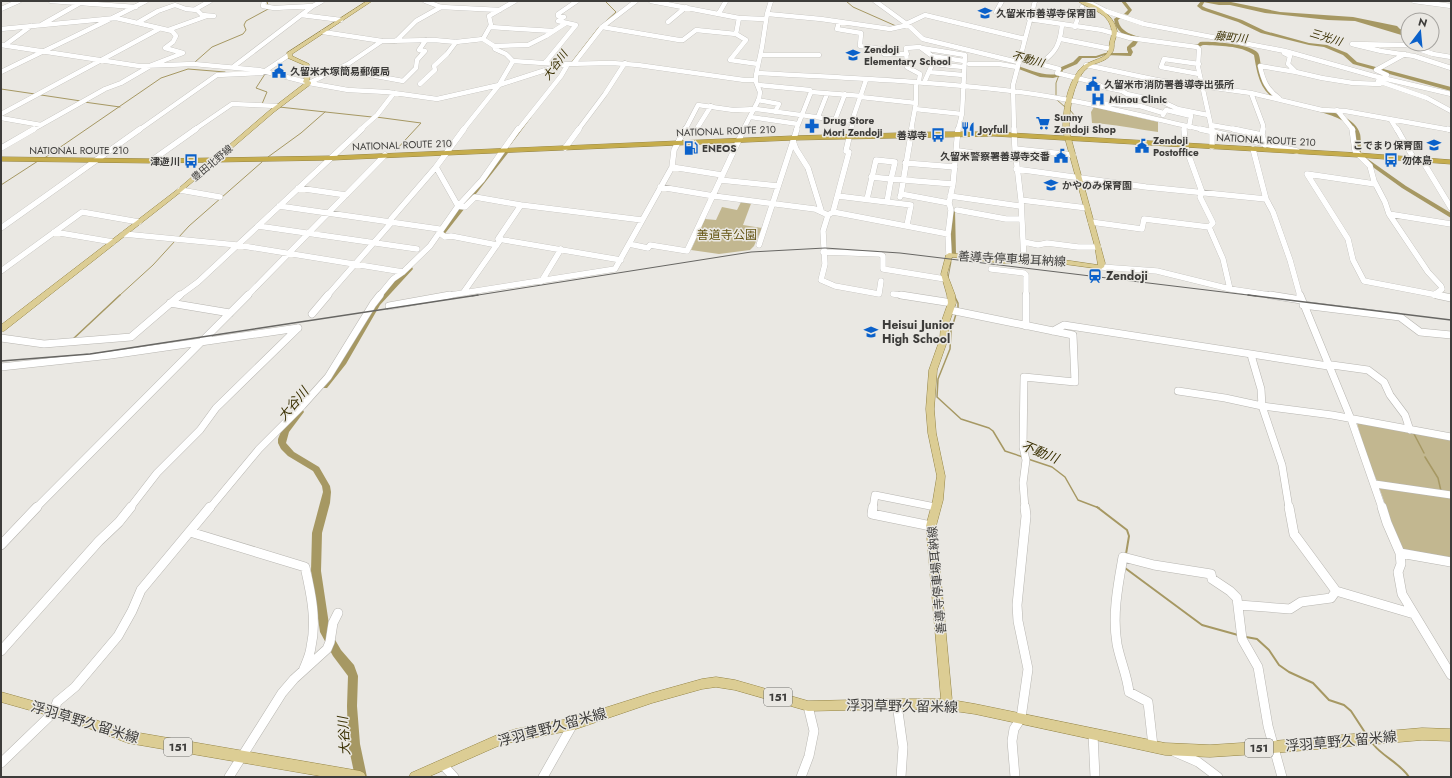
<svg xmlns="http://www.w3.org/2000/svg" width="1452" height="778" viewBox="0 0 1452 778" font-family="Jost,'Noto Sans JP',sans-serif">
  <rect width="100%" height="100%" fill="#eae8e3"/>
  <path fill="#c2b790" d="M1094 107 1158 122V132C1135 129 1114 124 1092 123L1091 112Z
    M742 200 752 201 743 225 762 228 754 246 750 250 719 254 691 250 705 219 716 220 722 207 737 210Z
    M1357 423 1451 440V492L1377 481 1367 458Z
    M1379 487 1451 497V560L1401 549Z"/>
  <path fill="#a69863" d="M1198 1H1226L1280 12 1353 17 1397 26 1400 29 1408 32V37L1355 21 1328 20 1265 13 1230 5H1219Z"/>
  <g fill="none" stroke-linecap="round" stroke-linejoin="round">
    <path stroke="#a69863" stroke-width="1" d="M267 1 268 6
      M846 1 853 7 896 26
      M604 23 616 12 605 1
      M195 62 212 47 243 34 246 30 244 25 246 21 270 8
      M571 63 599 27
      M1 89 35 94
      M41 95 81 101
      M1056 97V83L1059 75
      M1057 100 1065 107
      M84 102 120 107
      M262 104 267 92 256 88 265 74 264 73
      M279 107 372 117
      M1070 110 1079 121
      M376 117 421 123 396 150
      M510 145 531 117
      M268 157 301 133 325 112
      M43 159 161 78 188 69 225 72
      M1 185 38 161
      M178 238 189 226 262 162
      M948 278 951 262
      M119 296 153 265 175 241"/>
    <path stroke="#a69863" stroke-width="1.5" d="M955 297 958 303V308
      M956 314 951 331 950 349 938 379 937 397 961 419 989 428 993 431 1005 451 1023 457
      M73 339 120 295
      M1413 432 1424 453
      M1425 457 1438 478 1441 491
      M1028 459 1052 467 1065 477 1078 500 1099 508"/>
    <path stroke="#a69863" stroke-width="2" d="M1097 507 1127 530 1129 536 1126 554
      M1125 568 1202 625 1238 635
      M1246 637 1257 639 1269 650 1279 665 1289 672 1313 683 1329 700 1344 705 1351 711 1366 734
      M1373 744C1383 757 1400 763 1409 777"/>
    <path fill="#a69863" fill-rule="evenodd" d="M1121 1H1125L1132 10 1128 15 1124 14 1128 10Z
      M1201 1H1205L1202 6 1206 8 1242 20 1265 31 1309 43 1327 45 1347 53 1357 62 1451 87V91L1353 64 1343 55 1324 47 1309 45 1261 33 1238 22 1202 10 1197 6Z
      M1118 16 1122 17 1118 20C1121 34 1134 34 1144 39L1139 40 1135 46 1131 48 1133 52 1131 56 1105 55 1096 58H1082L1077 64 1063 70 1061 76 1053 78 1040 77 1008 65 1010 64C1025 67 1041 77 1057 74L1059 68 1073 62 1079 56H1096L1105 53H1128V52L1127 50V47L1135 39C1125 36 1115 31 1114 19Z
      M1200 42C1211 41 1251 44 1258 53 1260 56 1260 62 1261 65 1264 83 1268 91 1284 100V102C1280 102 1278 101 1275 99 1259 89 1257 72 1254 55 1240 45 1219 46 1203 45L1199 47 1187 45 1189 44H1198Z
      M1319 108C1333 112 1356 118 1360 134 1361 136 1361 153 1361 155H1357C1353 148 1356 144 1355 137 1354 121 1330 115 1317 111L1316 110Z
      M505 151 508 153 443 236H439V234L503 152Z
      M1365 157 1406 186 1451 213V218L1402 188 1363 160V158Z
      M952 208 955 210 956 254 953 256 950 254 949 210Z
      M408 267H412L413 269 380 305 346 364 327 388H321L320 386 321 384 340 360 374 302Z
      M300 409 303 410 304 412 289 432 286 443 294 452 319 467 330 486 331 492 330 503 322 533 321 571 330 631 341 650 354 665 358 676 357 706 360 744 367 777H355L348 744 347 706 348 676 333 656 320 632 311 571 312 533 320 503 323 492 322 486 313 471 288 456 281 449 278 443V439L282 429 297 410Z"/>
    <defs>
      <path id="minor-far3" d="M51 1 136 7
        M264 1 263 6 274 8 313 6
        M425 1 441 7 500 10
        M651 1 739 18 764 19
        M875 1 908 25 923 39 1018 62
        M1002 1 996 12 1030 16
        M1086 1 1106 11 1144 24 1285 51 1374 76 1451 94
        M1414 1 1451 6
        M1 9 19 1
        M194 10 210 1
        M719 13 726 1
        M768 14 821 19 890 29 908 25V23L925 15 1025 39
        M301 15 341 20
        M1029 19 1102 30 1130 38 1197 47 1199 49 1198 67 1212 130
        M668 22 686 7
        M839 22 837 29 861 33 860 46 882 49 884 54H907
        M137 23 158 11 175 5 186 9 197 10 202 15 214 16
        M41 25 80 3
        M490 27 553 31
        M602 27 679 40H683L696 30 736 34 746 40 730 60 758 64
        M1075 27 1078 17 1081 16 1082 7
        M1 29 116 18 172 31 176 36 173 42 165 48 183 53 152 65 121 83 105 89 32 130
        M168 30 207 16
        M323 32 382 41 434 40 456 42 483 39 494 46 495 49 506 54 513 61 558 64
        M736 34 739 18
        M483 39 491 25 489 16 515 1
        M1061 39 1111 49
        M396 41 416 21 441 7
        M1 45 139 66 194 64 259 70 306 82
        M5 45 31 26
        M494 46 528 45 546 36 566 23
        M922 48 965 55 962 114 958 130
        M1284 53 1290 56 1288 64 1296 72 1322 78 1353 83 1380 84 1379 83
        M761 55H819
        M932 56 964 61
        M1451 57 1433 54 1407 45 1352 44 1381 51 1414 56 1451 68
        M1019 58 1040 64C1056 52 1060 45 1062 25
        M545 63 576 25 558 21 564 17 558 16V14L577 1
        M574 63 602 27 636 1
        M933 64 963 67
        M969 64H999L1017 67
        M1040 64 1059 69 1057 73 1093 82 1103 87 1122 91 1127 94 1163 102 1178 109 1208 115
        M1199 64 1164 59 1161 67 1199 74
        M1086 65 1157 80 1251 93 1322 110 1345 111 1451 130
        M233 67 313 6 322 1
        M338 69 403 81 416 68 417 60 425 51 419 50 426 40
        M1 72C49 48 98 26 146 1
        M929 72 963 75
        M758 73C843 78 928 81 1012 91 1077 99 1141 116 1205 130
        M1387 75 1376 70 1405 54
        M1378 81 1427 98 1451 111
        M309 83 348 90 387 92 437 99 499 85 564 64 612 63 638 65 744 80H755
        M309 83 348 64 382 41
        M420 84 435 70 434 66 447 54 456 42
        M758 85 810 90 811 92
        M1251 93 1263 125V130
        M861 97 916 103
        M1279 98C1267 90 1263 80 1260 66L1296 72
        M758 100 779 104 775 112
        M1098 103 1140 106 1163 113
        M915 109 962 114
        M1337 110 1353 130
        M1 114 159 29
        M1163 115 1166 110 1191 116 1189 127
        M751 117 798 124
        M818 117 827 94
        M1 118 41 125
        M835 120 845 94
        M1391 120 1397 130
        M1211 125 1239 130
        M1184 126V130
        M139 130 217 75 262 73 289 55
        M194 130 232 104 277 106
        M360 130 377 115 394 93
        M463 130 499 85 513 61
        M518 130 561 76 568 64
        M578 130 605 94 625 63
        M685 130 698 105 733 110 756 109 852 122
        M696 130 711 106
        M743 130 759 99 760 92 756 82V75L762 47 767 14 771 1
        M796 130 811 92 862 96
        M851 130 854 115 866 80
        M911 130 916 103V83L919 81 920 74 907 67 906 48 920 47 932 56 931 67 924 83
        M1014 130 1013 85 1035 1"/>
      <path id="minor-far2" d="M1014 129 1015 149 1021 200 1024 261
        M1184 129 1185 145 1202 192 1200 197 1213 223 1209 227
        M1200 129 1297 151
        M1212 129V147
        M1233 129 1262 135
        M1263 129 1262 135 1265 145
        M1352 129 1355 151 1370 166 1374 181 1385 202 1389 214 1451 224
        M1397 129 1414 159
        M1448 129 1451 130
        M684 131H696L697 129
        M793 141 796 149 808 168 821 210
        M1 148 34 129
        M565 148 579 129
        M1015 149 1073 155
        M1253 149 1266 199 1273 212 1290 260 1300 296
        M959 151 1015 159
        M1422 160 1451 208
        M151 161 196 129
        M905 163 955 167
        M436 167 458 206
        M672 167 722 175
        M1016 169 1146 187 1266 199
        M871 177 891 179 887 202
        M720 180 778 186
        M1375 184 1307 174 1348 239 1353 260 1364 281 1442 296
        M660 187 714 196 815 209 828 215
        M298 188 346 195
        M180 190 220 197
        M901 194 912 129
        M838 196 911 205 907 225
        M950 196 1020 206
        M900 197 901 194 949 203
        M867 199 876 160 895 162 891 179 953 184
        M1021 200 1087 208
        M521 205 642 220
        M279 206 439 229 440 233 445 237 451 236 497 245
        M458 206 465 207 475 197 521 205 498 239 621 260
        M957 210 1006 219H1021
        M833 212 849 152 846 151 851 129
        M1389 214 1428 272 1441 286 1442 289 1434 295
        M1091 222 1142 229 1144 219 1209 227
        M258 226 417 249
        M1209 227 1223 259 1230 289
        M1 228 140 129
        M54 232 113 242
        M124 234 237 245 403 272
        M501 239 463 293 615 269 672 167 674 150 685 129
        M1024 242 1038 245 1047 243 1078 247H1098
        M629 244 648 248 650 245 687 251 744 129
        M759 245 797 129
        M823 252 880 254 883 256V269L945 279
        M949 255 948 234 951 210 949 203 953 184 958 129
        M1101 267 1157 271 1230 289 1277 296
        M991 269 1024 273 1026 275V296
        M1 271 82 212 139 222
        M881 281 879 294 835 286 821 280 825 264 823 231 828 215 833 212 948 234
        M541 282 561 249
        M893 294 908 296
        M179 296 198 282 362 129
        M247 296 385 155
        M327 296 391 223V219L436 167 464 129
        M379 296 393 279 403 272 430 246 458 206 482 180 518 129
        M444 296 463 293"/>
      <path id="minor-far1" d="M901 295 952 303
        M1026 295V326
        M1270 295 1301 300
        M1300 295 1351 419 1382 508
        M1437 295 1451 298
        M170 303 230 313
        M1303 305 1400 317 1420 332 1451 335
        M389 306 450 295
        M950 310 1073 335 1075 382 1024 377 1023 447 1026 460 1023 483 1025 508
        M312 314 328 295
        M1053 331 1064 325 1328 366 1332 365 1368 370 1384 382 1390 395 1405 415 1410 430
        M1 338 44 344 131 337 180 295
        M1251 355 1261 389 1262 406 1282 465 1289 508
        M1 367 111 355 298 328
        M1178 391 1225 398 1262 406 1332 415 1451 437
        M1375 484 1451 495
        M36 508 248 295
        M130 508 157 473 200 430 216 408 298 328
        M210 508 259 449 302 406 328 377 373 304 380 295
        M873 508 875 495 935 507"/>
      <path id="minor" d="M873 507 872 514 931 526
        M1289 507 1294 534 1336 591 1414 614
        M1382 507 1387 523 1400 553 1401 564 1398 572 1402 594 1451 675
        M190 532 305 567C311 593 317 621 311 647 310 656 306 663 303 671
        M1 545 37 507
        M1400 553 1451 562
        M1239 605 1290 609 1301 602 1331 598 1336 591
        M1 651 99 541 119 522 131 507
        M897 704 903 747 901 777
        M1093 734 1095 777
        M1153 746 1148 702 1129 692C1127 675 1120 660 1117 644 1112 615 1118 585 1123 557L1154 565 1211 574 1212 579 1230 591 1237 598 1242 639 1258 667 1268 726 1282 777
        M1175 752 1198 762 1218 777
        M1 763 54 712 57 702 75 687 118 636 132 611 141 590 210 507
        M443 765 454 777
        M229 777 282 693 294 679 327 649 330 642 333 623 338 613
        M543 777 573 724
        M801 777 809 756 814 731 808 706
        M1015 777 1012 741 1014 729 1021 718 1028 669 1018 621 1017 605 1026 516 1025 507"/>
      <path id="major" d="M367 1H372L292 54V56L309 64C308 70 311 76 309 81L311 82V84L274 112 182 191 4 331H1V325L178 189 270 110 305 83 303 82C306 76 303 71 304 65L288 58 287 53Z
        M1078 1C1094 1 1114 15 1117 31 1117 35 1115 39 1114 43 1114 47 1114 51 1111 54 1104 65 1089 60 1080 77 1071 93 1069 113 1069 131L1105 263 1104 267 1101 269 1064 264 1002 263 952 257 947 274 955 295 956 303 949 323 948 339 937 370 934 409 936 433 945 476 943 500 936 526 952 700 975 704 1165 743 1210 745 1273 741 1422 728 1451 729V741L1422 740 1273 753 1210 757 1165 755 975 714 947 710 897 709 808 711 735 690 716 687 702 689 652 703 573 730 516 741 498 746 428 777H409L411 773 497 735 516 729 573 718 652 693 702 679 716 677 735 680 808 701 897 699H941L926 526 933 500 937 476 928 433 926 409 929 370 940 339 941 323 948 303 947 295 941 274 946 255 949 253 1002 259 1064 260 1098 265 1095 247 1063 131C1063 111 1066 87 1079 70 1087 60 1103 60 1107 53 1110 49 1109 42 1111 38 1113 31 1111 24 1106 18 1099 10 1087 8 1078 1Z
        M1 692 72 712 128 731 360 771 364 773 366 777H326L128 743 72 722 1 702Z"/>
      <path id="highway" d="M935 132H994L1358 153 1451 160V164L1358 157 994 136 793 140 332 160 155 163 1 161V157L155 159 332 156 793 136Z"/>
    </defs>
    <use href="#minor-far3" stroke="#b7b5b0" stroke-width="5"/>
    <use href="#minor-far2" stroke="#b7b5b0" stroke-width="6"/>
    <use href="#minor-far1" stroke="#b7b5b0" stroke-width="8"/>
    <use href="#minor" stroke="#b7b5b0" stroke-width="10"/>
    <use href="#major" stroke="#958546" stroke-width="1"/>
    <use href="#highway" stroke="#958546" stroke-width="1"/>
    <use href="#minor-far3" stroke="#fff" stroke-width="4.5"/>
    <use href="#minor-far2" stroke="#fff" stroke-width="5.5"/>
    <use href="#minor-far1" stroke="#fff" stroke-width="7"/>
    <use href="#minor" stroke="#fff" stroke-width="9"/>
    <use href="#major" fill="#dccd94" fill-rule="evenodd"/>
    <use href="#highway" fill="#c5ac4c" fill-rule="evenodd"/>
    <path stroke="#676663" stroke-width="1" d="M472 296 751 252 825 248 900 253 1256 296"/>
    <path stroke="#676663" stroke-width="1.5" d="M1248 295 1451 320
      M1 361 90 354 478 295"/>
  </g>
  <defs>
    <symbol id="school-bare" viewBox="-9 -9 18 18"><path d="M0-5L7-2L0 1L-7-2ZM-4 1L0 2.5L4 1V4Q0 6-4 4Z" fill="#0b61ca" stroke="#eae8e3" stroke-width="2.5" paint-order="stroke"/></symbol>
    <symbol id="civic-bare" viewBox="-9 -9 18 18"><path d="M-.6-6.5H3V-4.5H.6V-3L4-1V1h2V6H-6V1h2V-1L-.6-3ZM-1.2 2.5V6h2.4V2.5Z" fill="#0b61ca" stroke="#eae8e3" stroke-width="2.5" paint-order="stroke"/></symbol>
    <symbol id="hospital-bare" viewBox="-9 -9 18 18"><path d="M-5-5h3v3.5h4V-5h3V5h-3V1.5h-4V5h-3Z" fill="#0b61ca" stroke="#eae8e3" stroke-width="2.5" paint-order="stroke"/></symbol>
    <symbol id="supermarket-bare" viewBox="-9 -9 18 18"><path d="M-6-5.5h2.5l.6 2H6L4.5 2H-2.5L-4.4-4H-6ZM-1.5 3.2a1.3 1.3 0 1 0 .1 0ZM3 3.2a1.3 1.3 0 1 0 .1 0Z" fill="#0b61ca" stroke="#eae8e3" stroke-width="2.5" paint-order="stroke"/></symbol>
    <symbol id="pharmacy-bare" viewBox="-9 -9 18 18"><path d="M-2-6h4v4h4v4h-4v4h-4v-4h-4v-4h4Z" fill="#0b61ca" stroke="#eae8e3" stroke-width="2.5" paint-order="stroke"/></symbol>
    <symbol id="restaurant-bare" viewBox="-9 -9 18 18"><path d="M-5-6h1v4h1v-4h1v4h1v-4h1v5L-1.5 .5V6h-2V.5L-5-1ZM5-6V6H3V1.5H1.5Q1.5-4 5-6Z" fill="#0b61ca" stroke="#eae8e3" stroke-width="2.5" paint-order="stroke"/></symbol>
    <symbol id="bus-bare" viewBox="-9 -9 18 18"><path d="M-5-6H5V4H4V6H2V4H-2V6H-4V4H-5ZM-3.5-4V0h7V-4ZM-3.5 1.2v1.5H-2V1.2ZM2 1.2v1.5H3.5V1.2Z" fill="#0b61ca" stroke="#eae8e3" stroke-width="2.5" paint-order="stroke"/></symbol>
    <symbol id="fuel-bare" viewBox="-9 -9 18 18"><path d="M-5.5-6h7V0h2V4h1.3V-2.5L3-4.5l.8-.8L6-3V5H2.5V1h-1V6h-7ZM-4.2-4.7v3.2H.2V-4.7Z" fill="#0b61ca" stroke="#eae8e3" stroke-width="2.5" paint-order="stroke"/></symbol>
    <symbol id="station-bare" viewBox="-9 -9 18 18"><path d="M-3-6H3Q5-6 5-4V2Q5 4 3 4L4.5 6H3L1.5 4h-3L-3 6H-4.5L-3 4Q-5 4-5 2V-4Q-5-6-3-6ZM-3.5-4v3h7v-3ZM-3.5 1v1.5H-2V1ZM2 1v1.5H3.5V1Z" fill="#0b61ca" stroke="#eae8e3" stroke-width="2.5" paint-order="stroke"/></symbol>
  </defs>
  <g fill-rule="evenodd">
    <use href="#school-bare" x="975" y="3" width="20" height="20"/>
    <use href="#school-bare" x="843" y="45" width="20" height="20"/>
    <use href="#civic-bare" x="269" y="61" width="20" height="20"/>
    <use href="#civic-bare" x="1083" y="74" width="20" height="20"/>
    <use href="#hospital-bare" x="1088" y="89" width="20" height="20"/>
    <use href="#supermarket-bare" x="1033" y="113" width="20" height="20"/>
    <use href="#pharmacy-bare" x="802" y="116" width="20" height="20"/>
    <use href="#restaurant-bare" x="958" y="119" width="20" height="20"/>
    <use href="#bus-bare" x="928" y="125" width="20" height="20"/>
    <use href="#school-bare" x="1424" y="135" width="20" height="20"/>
    <use href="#civic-bare" x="1132" y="136" width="20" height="20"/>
    <use href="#fuel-bare" x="681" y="138" width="20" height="20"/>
    <use href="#civic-bare" x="1051" y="146" width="20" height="20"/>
    <use href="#bus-bare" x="1381" y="150" width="20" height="20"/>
    <use href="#bus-bare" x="181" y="151" width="20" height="20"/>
    <use href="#school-bare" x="1041" y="175" width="20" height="20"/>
    <use href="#station-bare" x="1085" y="266" width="20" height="20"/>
    <use href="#school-bare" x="861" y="322" width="20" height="20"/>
  </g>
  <g text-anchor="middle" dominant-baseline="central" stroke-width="3" stroke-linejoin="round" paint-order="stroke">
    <g font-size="10" font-weight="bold" fill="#3d3c3a" stroke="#eae8e3" text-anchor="start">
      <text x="996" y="13">久留米市善導寺保育園</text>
      <text x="864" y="49">Zendoji<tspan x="864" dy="12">Elementary School</tspan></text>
      <text x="290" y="71">久留米木塚簡易郵便局</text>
      <text x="1104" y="84">久留米市消防署善導寺出張所</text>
      <text x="1109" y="99">Minou Clinic</text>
      <text x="1054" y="117">Sunny<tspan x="1054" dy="12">Zendoji Shop</tspan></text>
      <text x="823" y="120">Drug Store<tspan x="823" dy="12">Mori Zendoji</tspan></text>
      <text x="979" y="129">Joyfull</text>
      <text x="927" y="135" text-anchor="end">善導寺</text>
      <text x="1153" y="140">Zendoji<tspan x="1153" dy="12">Postoffice</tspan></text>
      <text x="1423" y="145" text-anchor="end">こでまり保育園</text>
      <text x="702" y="148">ENEOS</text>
      <text x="1050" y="156" text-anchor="end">久留米警察署善導寺交番</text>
      <text x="1402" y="160">勿体島</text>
      <text x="180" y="161" text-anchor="end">津遊川</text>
      <text x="1062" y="185">かやのみ保育園</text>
    </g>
    <g font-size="10" fill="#3d3c3a" stroke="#eae8e3">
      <text transform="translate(726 131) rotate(-2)">NATIONAL ROUTE 210</text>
      <text transform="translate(1266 140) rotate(3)">NATIONAL ROUTE 210</text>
      <text transform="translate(402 145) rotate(-2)">NATIONAL ROUTE 210</text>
      <text x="79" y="150">NATIONAL ROUTE 210</text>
      <text transform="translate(212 163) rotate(-40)">豊田北野線</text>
    </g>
    <g font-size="11" font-style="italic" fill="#392f01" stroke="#eae8e3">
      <text transform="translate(1231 37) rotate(6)">藤町川</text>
      <text transform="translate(1326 37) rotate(17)">三光川</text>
      <text transform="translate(1028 59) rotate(15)">不動川</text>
      <text transform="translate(555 65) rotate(-54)">大谷川</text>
    </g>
    <g fill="#eae8e3" stroke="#71706d" stroke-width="1">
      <rect x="764" y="688" width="28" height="18" rx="3"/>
      <rect x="164" y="738" width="28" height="18" rx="3"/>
      <rect x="1245" y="739" width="28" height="18" rx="3"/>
    </g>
    <g font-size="11" font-weight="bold" fill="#3d3c3a">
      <text x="778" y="697">151</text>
      <text x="178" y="747">151</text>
      <text x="1259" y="748">151</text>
    </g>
    <g font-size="12" fill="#655515" stroke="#eae8e3">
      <text x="727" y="235">善道寺公園</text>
    </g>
    <g font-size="12" fill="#3d3c3a" stroke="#eae8e3">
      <text transform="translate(1012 259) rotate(3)">善導寺停車場耳納線</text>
      <text transform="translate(937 580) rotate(-95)">善導寺停車場耳納線</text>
    </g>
    <g font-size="12" font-weight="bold" fill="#3d3c3a" stroke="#eae8e3" text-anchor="start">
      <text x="1106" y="276">Zendoji</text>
      <text x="882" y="325">Heisui Junior<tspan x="882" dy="14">High School</tspan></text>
    </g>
    <g font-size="13" font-style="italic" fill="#392f01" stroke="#eae8e3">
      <text transform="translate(293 404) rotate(-50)">大谷川</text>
      <text transform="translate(1040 452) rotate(22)">不動川</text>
      <text transform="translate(344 736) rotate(-94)">大谷川</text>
    </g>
    <g font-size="14" fill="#3d3c3a" stroke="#eae8e3">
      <text transform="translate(902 706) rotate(1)">浮羽草野久留米線</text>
      <text transform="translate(85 722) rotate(17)">浮羽草野久留米線</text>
      <text transform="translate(552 727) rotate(-15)">浮羽草野久留米線</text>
      <text transform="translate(1341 741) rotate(-5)">浮羽草野久留米線</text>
    </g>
  </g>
  <rect width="1452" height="778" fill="none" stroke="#3d3c3a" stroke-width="4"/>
  <g transform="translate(1420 32) rotate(16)"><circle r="19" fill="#eae8e3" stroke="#a5a39f"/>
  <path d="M0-3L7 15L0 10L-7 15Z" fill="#0b61ca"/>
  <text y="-6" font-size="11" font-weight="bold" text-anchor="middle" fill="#3d3c3a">N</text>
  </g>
</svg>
